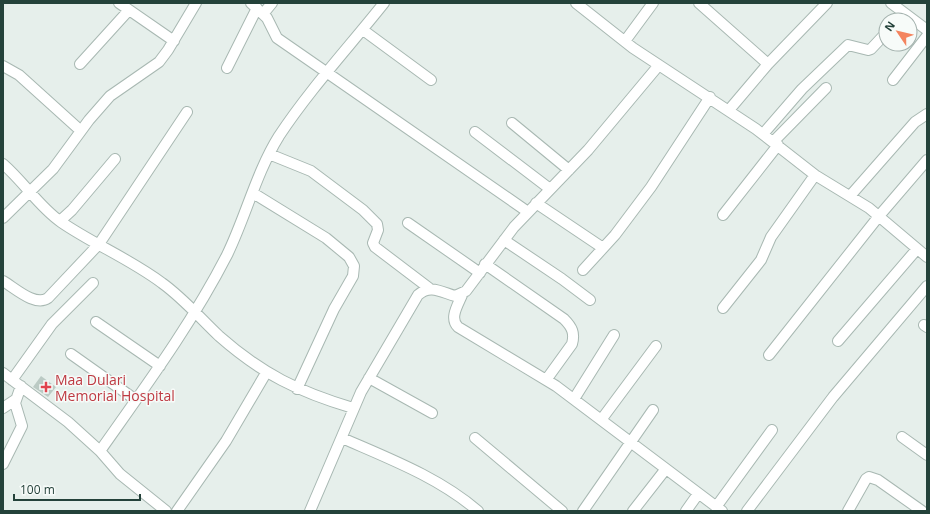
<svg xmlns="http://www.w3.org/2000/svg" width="930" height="514" viewBox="0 0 930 514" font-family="'Open Sans',sans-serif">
  <rect width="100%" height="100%" fill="#e6efeb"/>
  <path fill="#bbcac4" d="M41 376 56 387 48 397 33 387Z"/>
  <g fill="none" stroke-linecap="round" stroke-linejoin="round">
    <defs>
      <path id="minor" d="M119 3 174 41
        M251 3 267 18 277 38 528 212
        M576 3 633 48 756 129 815 175 869 208 927 257
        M699 3 768 64
        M891 3 927 30
        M263 14 272 3
        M363 30 431 80
        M625 41 653 3
        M80 64 129 10
        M3 66 19 75 81 131
        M227 68 257 8
        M893 80 927 36
        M729 110 768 64 827 3
        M512 123 569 170
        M475 132 550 189
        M763 134 802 89 848 45 868 50 871 49 886 33
        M773 142 826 88
        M269 154 311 171 363 210 377 224 378 230 373 243 375 247 429 288
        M3 164C24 182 39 207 61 222 93 244 130 259 162 283 183 298 200 318 219 336 262 374 299 392 353 408
        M253 193 326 238 349 257 354 266 353 276 334 309 297 389
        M850 196 915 122 927 114
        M536 203 603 248
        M723 215 778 145
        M3 218 53 169 89 120 110 96 159 62 168 50 196 3
        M60 221 72 210 115 159
        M408 223 480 273
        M504 240 562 279 590 300
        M485 264 564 319C572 327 575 333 572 344L546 380
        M583 270 615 235 651 187 710 97
        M3 281C15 288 35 307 48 298L99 244 187 112
        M462 295C458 305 449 318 458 327L556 386 722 511
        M723 308 761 260 771 237 815 175
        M96 322 160 366
        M924 325 927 327
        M838 341 917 249
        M71 354 136 400
        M769 355 879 216 927 160
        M3 373 68 422 100 451 120 474 166 511
        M369 378 432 413
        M12 380 52 324 93 283
        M574 399 614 335
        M3 408 15 400
        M601 420 656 346
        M902 437 927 455
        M342 438C390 459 438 477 478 511
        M475 438 562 511
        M100 451C145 387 191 325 227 255 246 216 256 173 279 136 310 89 349 47 384 3
        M3 464 22 426 15 403 21 386
        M716 507 772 430
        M177 511 226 441 266 373
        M310 511 361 392 418 295C430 284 441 292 455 296L466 291 514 227 588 150 659 65
        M583 511 653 410
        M633 511 665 470
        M686 511 698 494
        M747 511 833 397 927 286
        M848 511 866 479 869 477 878 480 922 511"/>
    </defs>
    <use href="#minor" stroke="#a8b8b2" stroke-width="12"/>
    <use href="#minor" stroke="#fff" stroke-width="10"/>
  </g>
  <path fill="#e0444e" stroke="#f7fbf9" stroke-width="1.5" d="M44 381h4v4h4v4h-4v4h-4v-4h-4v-4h4z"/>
  <g text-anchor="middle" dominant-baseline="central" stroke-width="3" stroke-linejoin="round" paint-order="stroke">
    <g font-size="14" fill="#be3a42" stroke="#f7fbf9" text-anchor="start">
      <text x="55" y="379">Maa Dulari<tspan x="55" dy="16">Memorial Hospital</tspan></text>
    </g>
  </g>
  <rect width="930" height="514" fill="none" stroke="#24423a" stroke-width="8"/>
  <g transform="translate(898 32) rotate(305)"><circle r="19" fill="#f7fbf9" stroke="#a3b1ad"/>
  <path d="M0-3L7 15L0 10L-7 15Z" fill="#f4845f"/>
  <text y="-6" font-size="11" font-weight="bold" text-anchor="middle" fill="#24423a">N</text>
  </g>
  <path d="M14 494v6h126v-6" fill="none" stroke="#24423a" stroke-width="2"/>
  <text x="20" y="494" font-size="12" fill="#24423a" stroke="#f7fbf9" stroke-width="3" paint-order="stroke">100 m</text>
</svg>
